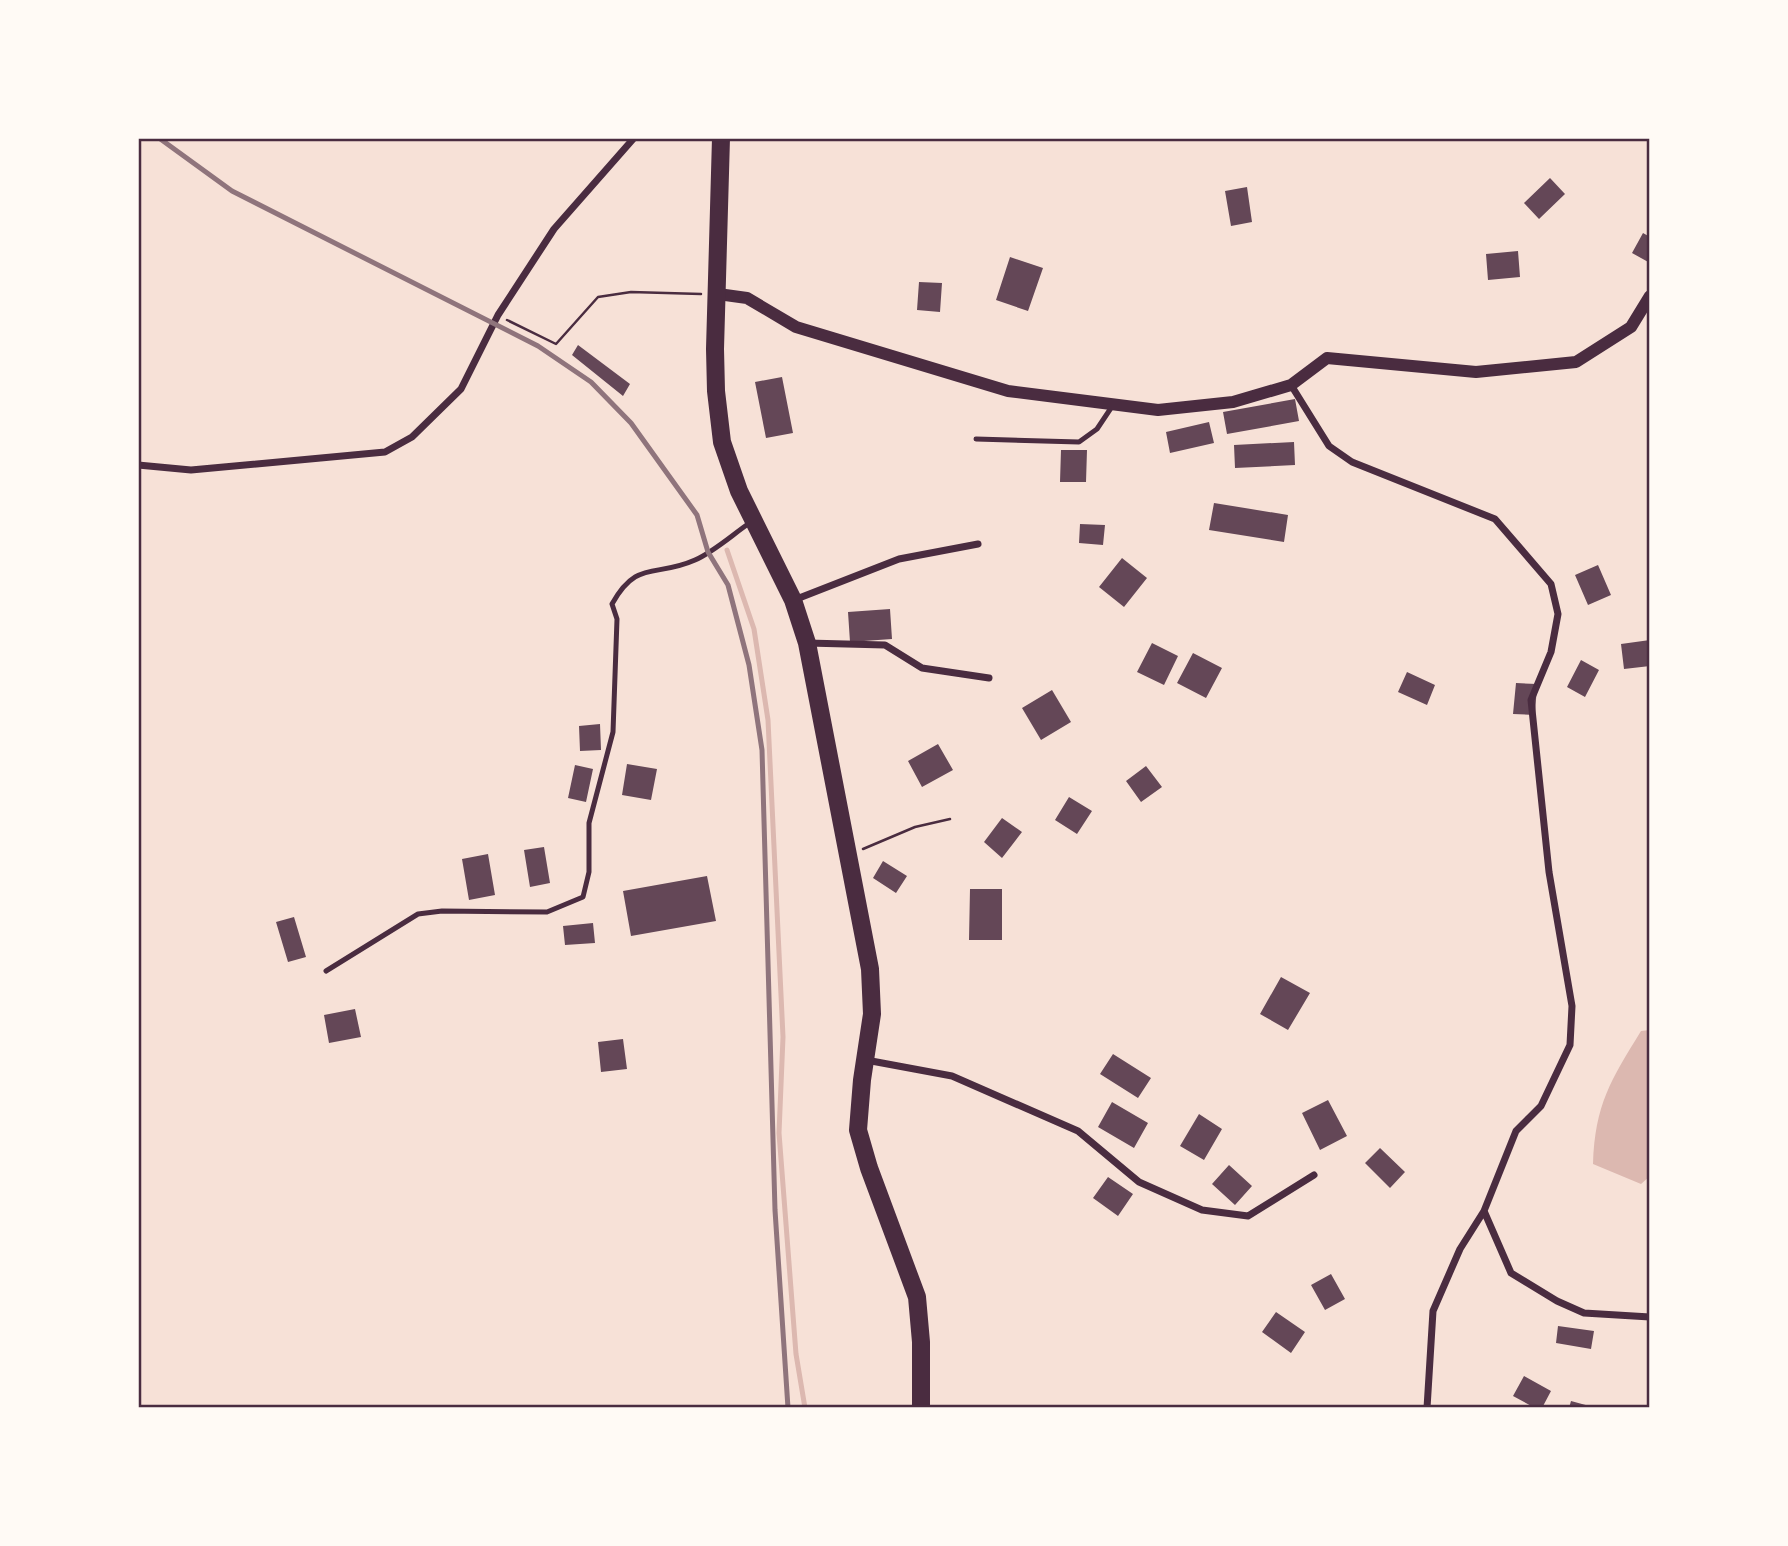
<svg xmlns="http://www.w3.org/2000/svg" width="1788" height="1546" viewBox="0 0 1788 1546" font-family="'DM Sans',sans-serif">
  <rect width="100%" height="100%" fill="#f7e1d7"/>
  <path fill="#dcb8b0" d="M1650 1030V1176L1641 1184 1593 1164C1595 1104 1611 1080 1641 1031Z"/>
  <g fill="none" stroke-linecap="round" stroke-linejoin="round">
    <path stroke="#dcb8b0" stroke-width="5" d="M727 550 754 629 768 720 783 1037 779 1133 796 1354 805 1408"/>
  </g>
  <path fill="#644757" d="M1550 178 1565 194 1539 219 1524 203Z
    M1247 187 1252 222 1231 226 1225 191Z
    M1643 233 1650 237V263L1632 253Z
    M1518 251 1520 277 1488 280 1486 254Z
    M1010 257 1043 268 1028 311 996 300Z
    M919 282 942 283 940 312 917 310Z
    M578 345 630 384 623 396 572 355Z
    M782 377 793 433 766 438 755 382Z
    M1295 399 1299 421 1227 434 1223 412Z
    M1209 422 1214 443 1170 453 1166 432Z
    M1294 442 1295 465 1235 468 1234 445Z
    M1061 450H1087L1086 482H1060Z
    M1214 503 1288 515 1284 542 1209 530Z
    M1080 524 1105 525 1103 545 1079 543Z
    M1122 558 1147 578 1124 607 1099 587Z
    M1598 565 1611 595 1588 605 1575 575Z
    M890 609 892 639 850 642 848 612Z
    M1650 640V666L1624 669 1621 644Z
    M1152 643 1178 656 1164 685 1137 672Z
    M1193 653 1222 668 1206 698 1177 683Z
    M1581 660 1599 670 1585 697 1567 687Z
    M1407 672 1435 685 1427 705 1398 692Z
    M1516 683 1537 684 1535 715 1513 714Z
    M1052 690 1071 722 1041 740 1022 708Z
    M600 724 601 750 580 751 579 726Z
    M938 744 953 770 922 787 908 761Z
    M627 764 657 769 651 800 622 795Z
    M575 765 593 769 586 802 568 798Z
    M1146 766 1162 787 1141 802 1126 781Z
    M1069 797 1092 811 1077 834 1055 820Z
    M1002 818 1022 832 1002 858 984 842Z
    M544 847 550 883 530 887 524 850Z
    M488 854 495 895 469 900 462 859Z
    M883 861 907 876 896 893 873 878Z
    M707 876 716 921 631 936 623 891Z
    M970 889H1002V940H969Z
    M294 917 306 957 288 962 276 922Z
    M593 923 595 943 565 945 563 926Z
    M1281 977 1310 993 1288 1030 1260 1014Z
    M355 1009 361 1037 329 1043 324 1015Z
    M623 1039 627 1069 601 1072 598 1042Z
    M1113 1054 1151 1078 1138 1098 1100 1074Z
    M1328 1100 1347 1136 1320 1150 1302 1113Z
    M1112 1102 1148 1123 1134 1148 1098 1127Z
    M1199 1114 1222 1129 1204 1160 1180 1146Z
    M1380 1148 1405 1172 1390 1188 1365 1163Z
    M1229 1165 1252 1186 1235 1205 1212 1184Z
    M1108 1177 1133 1194 1118 1216 1093 1198Z
    M1331 1274 1345 1299 1325 1310 1311 1285Z
    M1276 1312 1305 1332 1291 1353 1262 1332Z
    M1558 1326 1594 1331 1591 1349 1556 1343Z
    M1524 1376 1551 1391 1542 1408H1535L1513 1396Z
    M1571 1401 1593 1407V1408H1569Z"/>
  <g fill="none" stroke-linecap="round" stroke-linejoin="round">
    <path stroke="#4a2c40" stroke-width="2.5" d="M507 320 556 344 598 297 631 292 701 294
      M863 849 915 827 950 819"/>
    <path stroke="#4a2c40" stroke-width="5" d="M976 439 1079 442 1097 429 1113 405
      M326 971 418 914 442 911 547 912 583 897 589 872V823L613 732 617 619 612 604C637 559 655 578 695 560 715 551 733 534 751 522"/>
    <path stroke="#4a2c40" stroke-width="7" d="M1291 385 1329 446 1352 462 1495 519 1551 584 1558 614 1551 652 1531 700 1549 872 1572 1006 1570 1045 1541 1106 1516 1131 1484 1211 1511 1273 1557 1301 1584 1313 1650 1317
      M138 465 191 470 385 452 412 437 461 389 498 315 554 229 634 138
      M794 600 899 559 978 544
      M807 643 885 645 922 668 989 678
      M866 1060 952 1076 1078 1131 1139 1182 1202 1210 1248 1216 1314 1175
      M1427 1408 1433 1311 1460 1249 1484 1211"/>
    <path stroke="#4a2c40" stroke-width="12" d="M718 294 747 298 796 327 1008 391 1158 410 1233 402 1291 385 1327 358 1476 372 1576 362 1631 327 1650 296"/>
    <path stroke="#4a2c40" stroke-width="18" d="M721 138 715 349 716 391 722 442 739 491 793 600 807 643 870 969 872 1014 862 1080 858 1130 869 1168 917 1297 921 1342V1408"/>
    <path stroke="#8f747c" stroke-width="5" d="M159 138 232 191 538 346 591 382 631 423 697 515 708 552 728 585 749 665 762 750 775 1210 788 1408"/>
  </g>
  <rect width="1788" height="1546" fill="none" stroke="#fffaf5" stroke-width="280"/>
  <rect x="140" y="140" width="1508" height="1266" fill="none" stroke="#4a2c40" stroke-width="2.5"/>
</svg>
